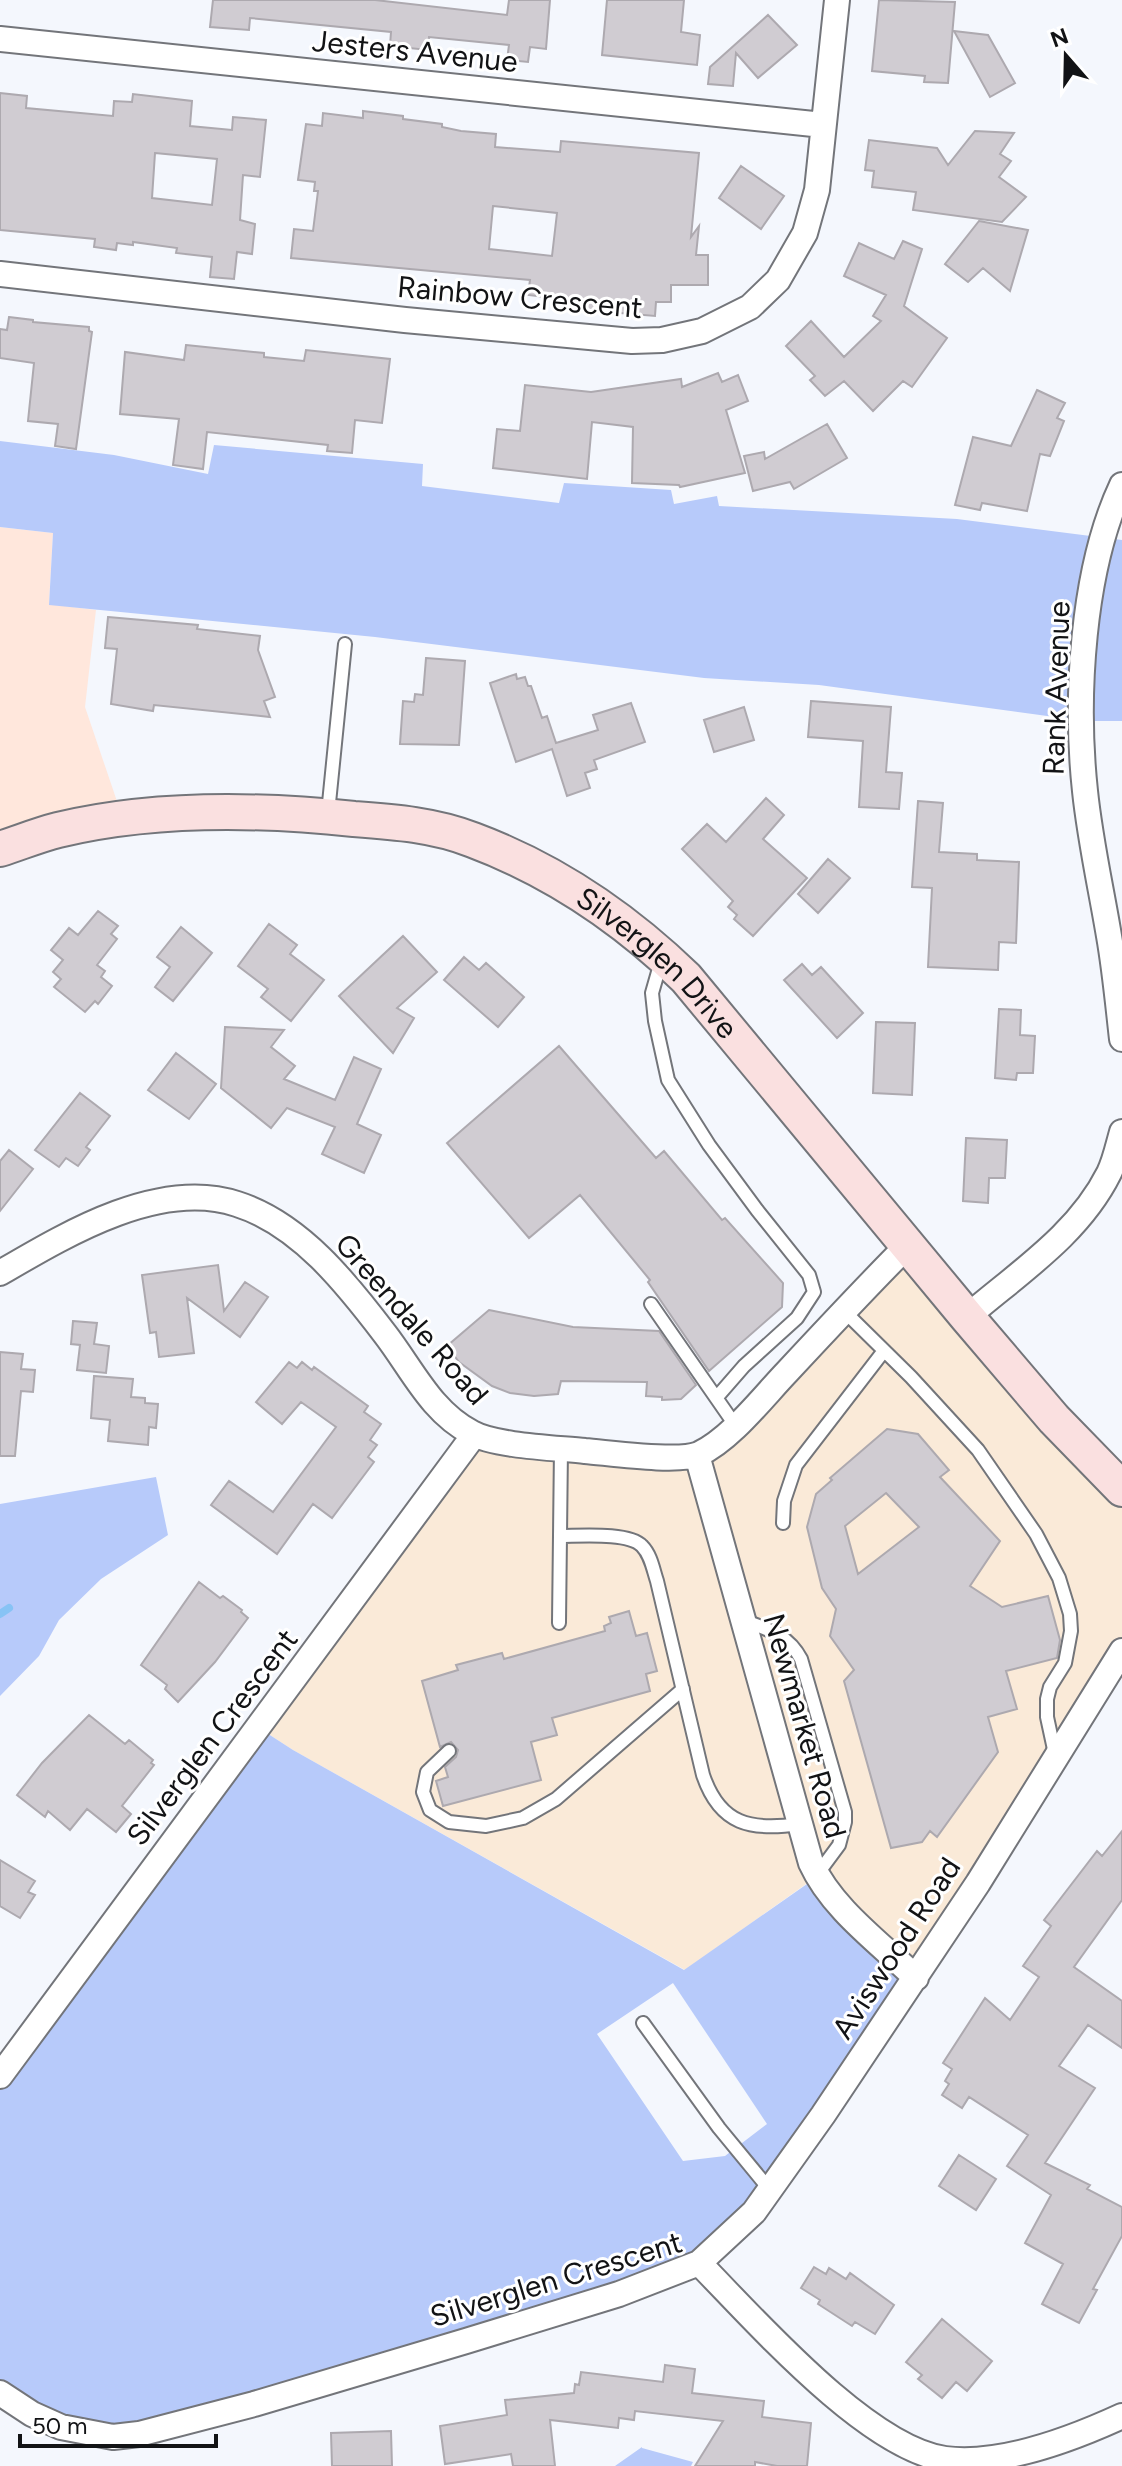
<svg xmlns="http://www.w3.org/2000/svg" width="1122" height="2466" viewBox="0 0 1122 2466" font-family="Figtree,sans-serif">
  <rect width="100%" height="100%" fill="#f4f7fd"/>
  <path fill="#faead8" d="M908 1245 1122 1490V1654L916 1978 816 1877 685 1970 293 1750 259 1728 475 1434 696 1455Z"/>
  <path fill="#ffe7dc" d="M0 527 53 533 49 604 96 610 85 707 123 819 0 849Z"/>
  <path fill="#b7cafa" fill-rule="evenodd" d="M0 441 114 455 208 474 214 445 423 464 422 486 559 503 564 483 671 490 674 504 717 496 719 506 957 519 1122 540V721H1084L819 685 704 678 375 637 49 605 53 533 0 527Z
    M156 1477 168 1535 101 1579 59 1620 39 1656 0 1696V1504Z
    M259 1728 293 1750 684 1970 817 1877 916 1978 859 2064 698 2265 127 2437 0 2395V2073ZM673 1983 767 2124 725 2156 683 2161 597 2034Z
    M642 2447V2448L693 2462 691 2466H615Z"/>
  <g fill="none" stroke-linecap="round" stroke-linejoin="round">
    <path stroke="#87c3f5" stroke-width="8" d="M0 1614 9 1608"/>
  </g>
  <path fill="#d0ccd2" stroke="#ada9af" stroke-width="2" fill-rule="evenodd" d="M213 0H375L507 15 509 0H550L546 49 530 47 528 62 507 60 509 45 429 37 428 50 390 46 391 32 250 18 249 30 210 27Z
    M607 0H684L681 32 700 35 697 65 602 55Z
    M879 0 955 2 948 83 924 82 925 76 872 71Z
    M768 15 797 45 758 78 736 53 733 86 708 84 710 67Z
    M954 31 988 35 1015 83 990 97Z
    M0 93 27 96 26 108 113 116 114 101 132 102 133 94 192 101 190 126 232 130 233 117 266 120 260 177 243 175 240 220 255 224 252 254 237 252 234 279 210 277 212 257 176 253 177 248 133 242V245L117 243 116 250 94 247 95 239 0 230ZM155 153 217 159 212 205 152 198Z
    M363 111 403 116V119L442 124V127L461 131 496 134 495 147 560 152 561 141 699 153 691 237 699 226 696 255H708V285H671V302H656L655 316 585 310 586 302 528 295 530 280 291 258 294 229 313 231 318 191H314L315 182 298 180 306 124 322 126 323 113 363 118ZM493 206 557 213 552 256 489 249Z
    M975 131 1014 133 1000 154 1011 161 999 177 1026 197 1002 222 913 210 916 192 872 187 874 171 865 170 869 140 937 148 948 165Z
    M741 166 784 196 761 229 719 198Z
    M979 221 1028 230 1010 291 983 268 968 282 945 264Z
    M903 241 922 249 904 306 947 338 912 387 903 381 873 411 844 381 825 396 810 380 815 376 786 346 811 321 844 357 881 321 873 316 886 295 844 276 859 243 894 259Z
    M9 317 33 320V322L89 327V331L92 332 76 449 55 446 58 424 28 421 34 363 0 358V329L7 330Z
    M186 345 264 353V357L304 361 306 350 390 359 382 423 355 420 352 453 327 451 328 445 207 432 203 469 173 465 179 419 120 414 125 352 184 360Z
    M718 373 722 382 738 375 748 401 726 410 745 473 680 487 679 485 632 483 633 427 592 422 587 479 493 468 497 429 520 431 525 385 591 392 681 379 682 387Z
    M1037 390 1065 403 1057 418 1064 421 1050 456 1040 454 1027 511 982 503 980 510 955 505 973 437 1011 446Z
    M827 424 847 458 794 489 790 482 753 491 744 456 764 452 765 459Z
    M108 617 198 625 197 629 260 636 258 650 275 697 264 701 270 717 154 705 153 711 111 704 117 649 105 648Z
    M426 658 465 661 459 745 400 744 403 701 414 702 415 694 423 695Z
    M516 674 517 679 525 677 528 686H531L542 718 547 716 556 743 598 730 593 715 631 703 645 742 594 760 597 769 585 773 590 788 567 796 552 749 516 762 490 683Z
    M811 701 891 707 886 772 902 773 899 809 859 807 863 741 808 737Z
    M744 707 754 740 714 752 704 720Z
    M766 798 784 815 763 839 807 878 753 936 734 919 737 915 728 907 733 901 682 849 707 824 726 842Z
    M918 801 943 803 939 852 977 854V860L1019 862 1016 943 999 942 998 970 928 967 932 888 912 887Z
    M828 859 850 878 818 913 798 894Z
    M98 911 118 926 111 934 117 939 97 965 105 971 101 977 112 986 98 1004 95 1001 85 1012 54 987 61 979 53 972 63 960 51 950 69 928 78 935Z
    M269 924 297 945 290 954 324 980 291 1021 261 997 268 989 238 966Z
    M181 927 212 953 173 1001 155 987 170 967 157 957Z
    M403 936 437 972 397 1008 414 1018 393 1053 339 996Z
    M464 957 479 970 486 963 524 997 498 1027 444 980Z
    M802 964 812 975 821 967 863 1013 837 1038 784 980Z
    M999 1009 1021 1010 1020 1035 1035 1036 1033 1073H1017L1016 1080 995 1078Z
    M876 1022 915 1023 912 1095 873 1093Z
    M225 1027 284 1030 271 1047 295 1066 284 1079 335 1100 354 1057 381 1069 357 1124 381 1135 364 1173 322 1154 335 1127 287 1108 271 1128 221 1088Z
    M559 1046 656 1158 664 1151 722 1220 725 1218 783 1283 782 1307 709 1371 648 1282 650 1280 580 1195 529 1238 447 1143Z
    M176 1053 216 1084 189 1119 148 1090Z
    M80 1093 110 1116 86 1147 90 1150 78 1166 66 1158 59 1167 35 1150Z
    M966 1138 1007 1140 1005 1178H989L988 1203 963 1201Z
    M9 1150 33 1169 0 1211V1161Z
    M218 1265 224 1311 245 1282 268 1297 240 1337 187 1298 194 1353 159 1357 156 1332 150 1333 142 1275Z
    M489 1310 573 1327 659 1331 696 1385 681 1399 662 1400V1397L646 1396 647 1382 561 1381 558 1394 534 1396 510 1393 492 1386 459 1362 447 1346Z
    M73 1321 97 1323 94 1344 109 1346 106 1373 77 1370 80 1345 71 1344Z
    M0 1352 23 1354 21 1369 35 1370 33 1392 21 1391 15 1456H0Z
    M289 1362 297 1368 302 1362 312 1370 314 1367 368 1406 364 1412 381 1424 370 1440 377 1445 368 1457 374 1462 332 1518 313 1504 277 1554 211 1505 229 1481 273 1512 336 1427 301 1402 282 1424 256 1402Z
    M94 1376 133 1379 131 1397 145 1398V1403L158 1404 156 1428 149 1427 148 1445 108 1441 110 1420 91 1418Z
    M887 1429 918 1434 949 1470 940 1477 1000 1541 970 1586 1002 1607 1048 1596 1060 1640 1057 1658 1006 1671 1017 1709 988 1717 998 1752 937 1837 930 1831 922 1842 891 1848 844 1681 854 1670 830 1636 836 1609 822 1588 807 1527 816 1494 832 1480 830 1478ZM886 1493 919 1527 858 1574 845 1526Z
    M199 1582 220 1598 223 1596 242 1610 241 1612 248 1618 215 1662 178 1702 165 1689 167 1685 141 1665Z
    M629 1611 636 1636 647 1633 657 1671 646 1674 650 1691 552 1718 557 1735 531 1742 541 1780 443 1806 436 1781 448 1777 445 1767 456 1757 458 1750 451 1742 440 1747 422 1681 458 1670 456 1665 502 1653 504 1659 605 1631 604 1626 611 1623 609 1617Z
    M89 1715 125 1744 129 1740 153 1760 151 1763 154 1765 122 1806 131 1814 116 1832 87 1809 70 1830 48 1811 45 1817 17 1795 42 1763Z
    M1122 1831V1900L1074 1967 1122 2001V2048L1088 2025 1059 2066 1095 2088 1045 2163 1090 2185 1087 2189 1122 2207V2236L1093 2289 1097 2290 1079 2323 1042 2304 1063 2264 1025 2243 1051 2195 1007 2166 1028 2135 969 2097 962 2108 942 2095 949 2084 945 2081 952 2069 943 2063 985 1998 1010 2020 1039 1977 1023 1966 1051 1926 1044 1920 1097 1851 1102 1856Z
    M0 1860 35 1881 28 1892 35 1895 20 1918 0 1906Z
    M959 2155 996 2179 976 2210 939 2186Z
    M814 2267 826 2274 829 2268 846 2279 850 2273 894 2305 875 2334 855 2322 852 2326 818 2304 820 2300 801 2288Z
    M942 2319 992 2361 967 2391 956 2382 942 2398 918 2379 922 2375 906 2362Z
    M665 2365 695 2369 692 2393 764 2401 762 2417 811 2423 807 2466H777L755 2462V2466H695L723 2421 635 2411 634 2420 619 2418 618 2428 550 2420 555 2466H513L511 2454 445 2464 440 2426 507 2415 505 2400 574 2393 575 2384 579 2385 581 2372 663 2382Z
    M391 2431 392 2466H332L331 2433Z"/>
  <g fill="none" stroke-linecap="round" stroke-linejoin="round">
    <defs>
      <path id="lane" d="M328 813 345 644
        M666 963 658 972 652 993 655 1021 668 1080 709 1145 757 1210 809 1275 814 1292 797 1318 744 1366 717 1397
        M651 1304 735 1425
        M844 1311 911 1377 978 1450 1036 1534 1059 1578 1070 1614 1071 1631 1065 1663 1050 1687 1047 1699V1717L1055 1754
        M783 1523 784 1501 796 1465 883 1352
        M560 1536C580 1536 629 1532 642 1546 651 1555 653 1569 657 1581L703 1775C720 1825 751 1831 799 1824
        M742 1620C767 1629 788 1634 801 1659L845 1812V1822L839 1845 816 1876
        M559 1623 561 1448
        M449 1751 427 1772 423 1792 430 1810 449 1822 486 1826 523 1818 556 1799 683 1689
        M643 2023 719 2128 770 2190"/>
      <path id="street" d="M0 39 823 125
        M0 274 405 320 632 341 662 340 702 331 750 307 778 280 805 233 817 190 837 0
        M1122 485C1082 570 1075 698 1085 791 1090 840 1101 888 1109 936 1115 970 1118 1004 1122 1039
        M0 1273C65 1235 159 1178 237 1204 300 1224 347 1284 385 1334 412 1369 431 1412 472 1433 495 1446 557 1448 585 1451 610 1453 678 1463 699 1454 731 1439 763 1397 787 1372 827 1329 867 1286 908 1245
        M967 1317C1018 1273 1078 1235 1109 1173 1115 1161 1118 1146 1122 1132
        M697 1455 811 1863C832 1909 880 1943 916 1978
        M0 2076 474 1435
        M699 2263C755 2320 867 2448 945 2459 1001 2466 1072 2439 1122 2416
        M0 2393 32 2414 61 2427 113 2437 139 2434 254 2404 466 2341 619 2294 699 2263 754 2212 823 2115 978 1883 1122 1651"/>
      <g id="secondary">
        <path id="s1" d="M0 849C19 843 38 835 58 830 153 807 258 809 354 819 395 822 435 825 473 840 553 870 624 918 686 978L967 1317 1054 1419 1122 1489"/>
      </g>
    </defs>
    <use href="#lane" stroke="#73757a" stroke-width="16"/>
    <use href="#street" stroke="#73757a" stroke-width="28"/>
    <use href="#secondary" stroke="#73757a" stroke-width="38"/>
    <use href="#lane" stroke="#fff" stroke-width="12"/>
    <use href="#street" stroke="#fff" stroke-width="24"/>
    <use href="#secondary" stroke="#fae0e0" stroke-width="34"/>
  </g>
  <g text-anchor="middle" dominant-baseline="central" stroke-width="6" stroke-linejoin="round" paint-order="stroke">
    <g font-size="30" fill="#121315" stroke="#fff">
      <text transform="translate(415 51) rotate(6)">Jesters Avenue</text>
      <text transform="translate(520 297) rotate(5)">Rainbow Crescent</text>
      <text transform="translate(1056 688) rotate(-88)">Rank Avenue</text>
      <text stroke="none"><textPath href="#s1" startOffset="704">Silverglen Drive</textPath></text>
      <text transform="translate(412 1319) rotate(49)">Greendale Road</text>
      <text transform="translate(805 1726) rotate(74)">Newmarket Road</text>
      <text transform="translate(212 1737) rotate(-53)">Silverglen Crescent</text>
      <text transform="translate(896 1948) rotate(-57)">Aviswood Road</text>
      <text transform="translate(556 2279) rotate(-17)">Silverglen Crescent</text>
    </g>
  </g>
  <g transform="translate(1066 56) rotate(340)" stroke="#ffffff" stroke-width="6" paint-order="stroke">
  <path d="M0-6L14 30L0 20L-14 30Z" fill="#121315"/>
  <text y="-12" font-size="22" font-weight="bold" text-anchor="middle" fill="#121315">N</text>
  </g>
  <path d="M20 2434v12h196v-12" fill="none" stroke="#121315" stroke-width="4"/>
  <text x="32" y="2434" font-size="24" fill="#121315" stroke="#ffffff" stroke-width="6" paint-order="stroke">50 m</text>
</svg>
